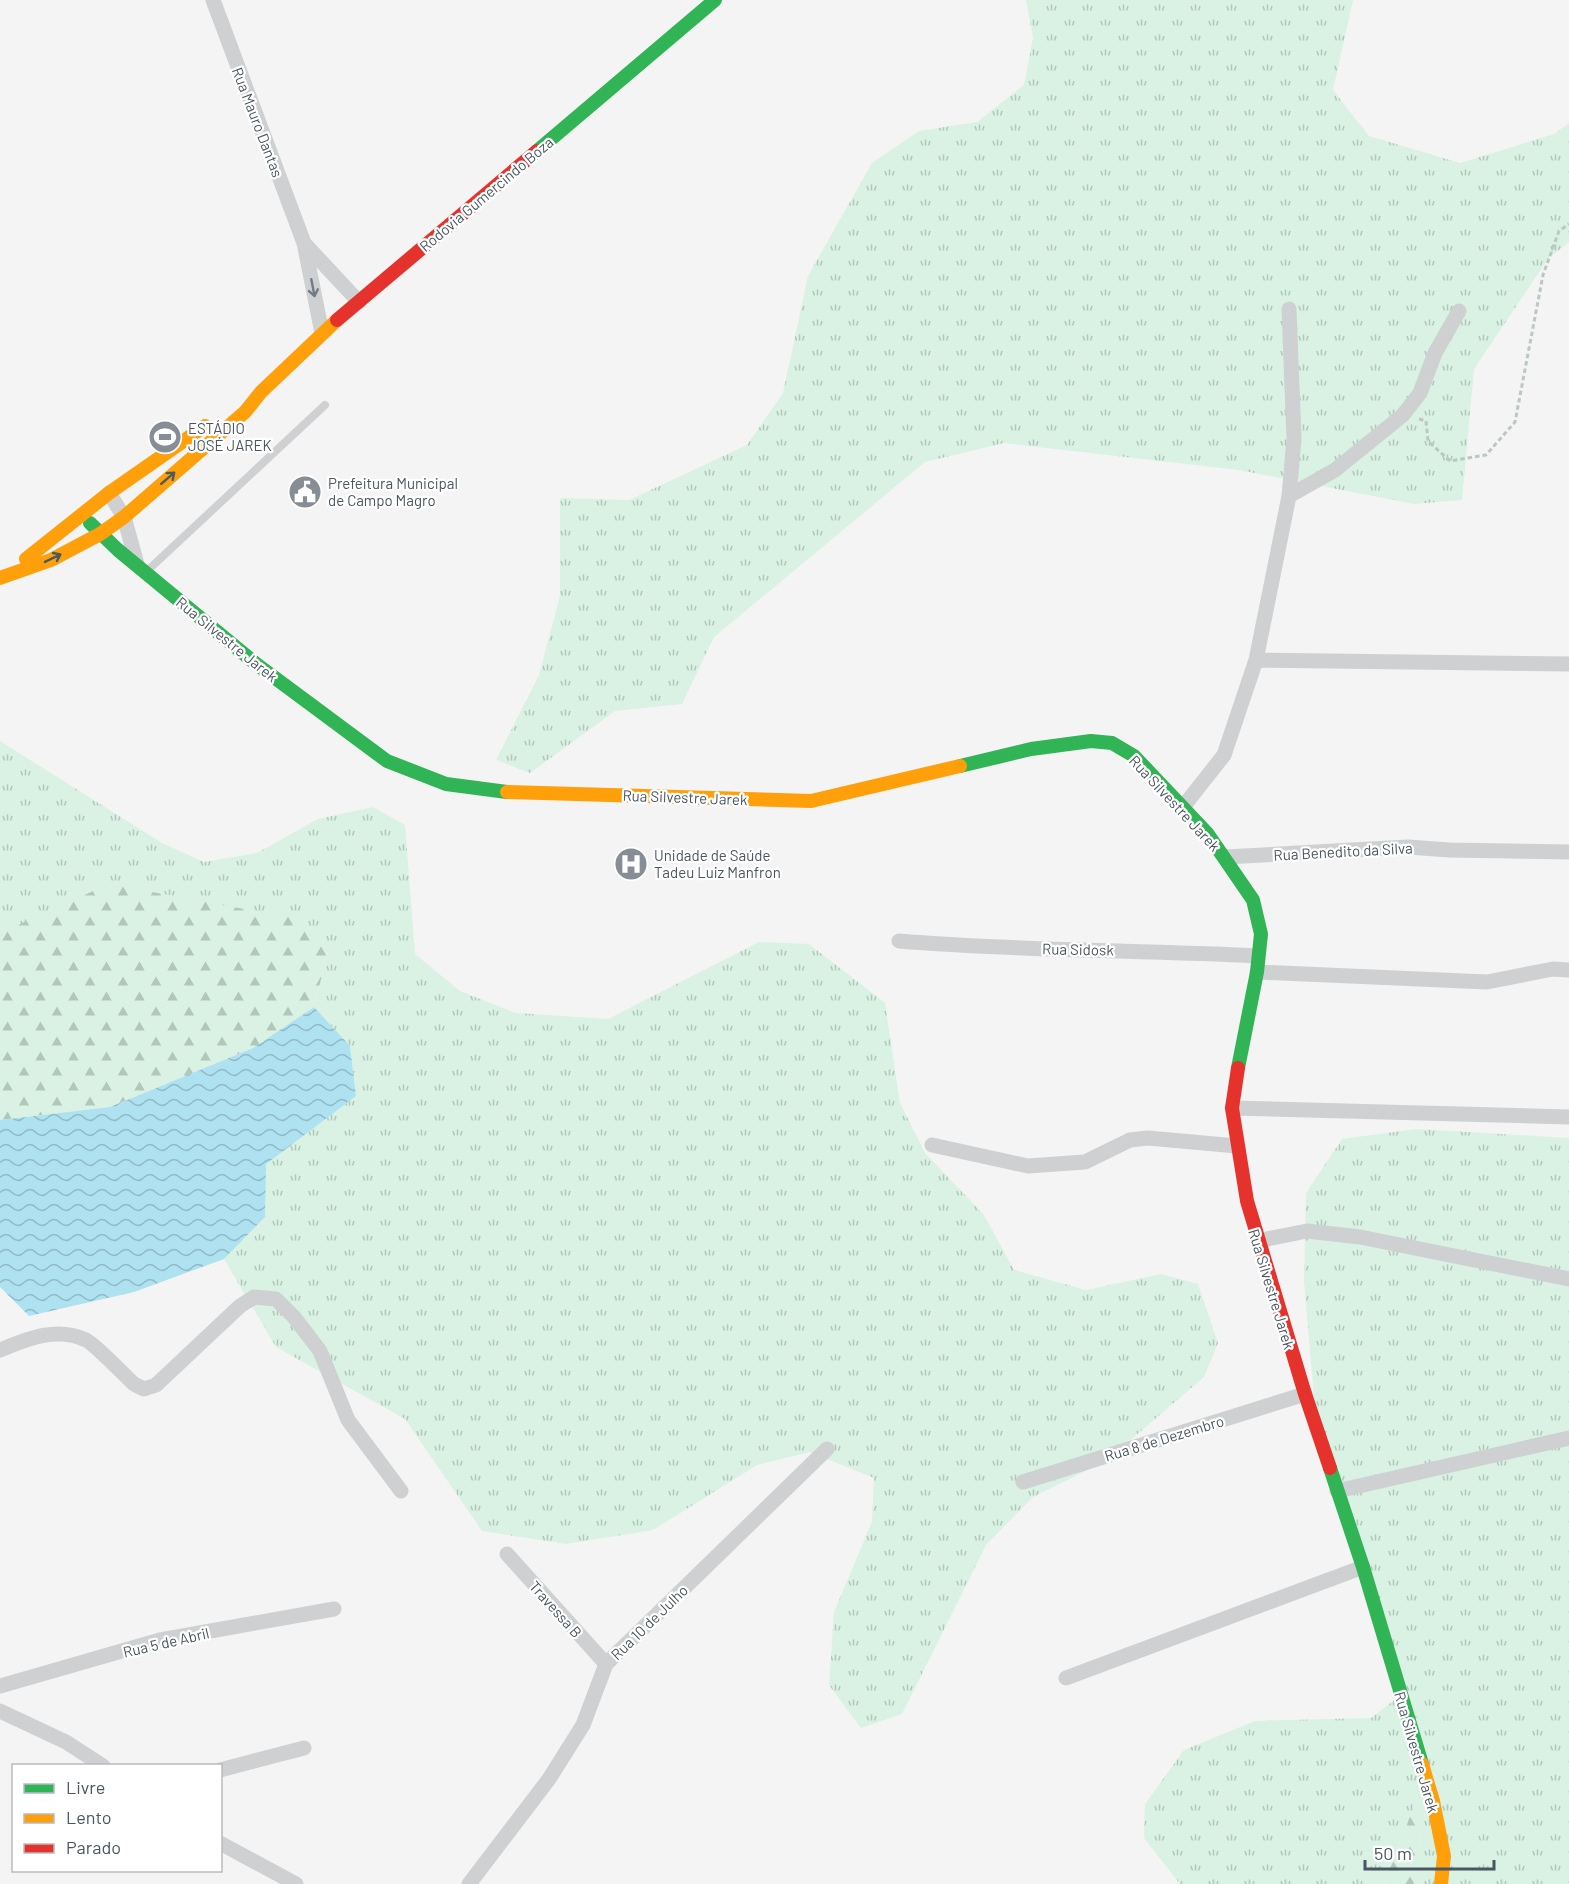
<svg xmlns="http://www.w3.org/2000/svg" width="1569" height="1884" viewBox="0 0 1569 1884" font-family="Barlow,sans-serif">
  <defs>
    <pattern id="grass-tufts" width="24" height="20" patternUnits="userSpaceOnUse" patternTransform="scale(1.5)"><rect width="24" height="20" fill="#d9f2e3"/><path d="M3 7l-1-3M5 7V3M7 7l1-3M15 17l-1-3M17 17v-4M19 17l1-3" fill="none" stroke="#b2c7bb"/></pattern>
    <pattern id="forest-firs" width="22" height="20" patternUnits="userSpaceOnUse" patternTransform="scale(1.5)"><rect width="22" height="20" fill="#d9f2e3"/><path d="M5 1l3.5 6h-7zM16 11l3.5 6h-7z" fill="#b2c7bb"/></pattern>
    <pattern id="water-waves" width="16" height="10" patternUnits="userSpaceOnUse" patternTransform="scale(1.5)"><rect width="16" height="10" fill="#aee2f0"/><path d="M0 5q4-4 8 0t8 0" fill="none" stroke="#90bac6"/></pattern>
  </defs>
  <rect width="100%" height="100%" fill="#f4f4f4"/>
  <path fill="url(#grass-tufts)" d="M1026 0H1353L1333 90 1369 136 1460 163 1554 134 1569 123V242L1548 259 1474 369 1462 500 1414 504 1239 470 1004 443 925 462 714 637 682 704 615 711 530 773 496 760 539 675 560 596V498L629 500 747 445 783 393 808 276 872 163 919 131 977 122 1024 85 1033 38Z
    M0 741 162 843 204 862 257 853 318 819 373 807 405 825 415 954 460 991 516 1013 608 1019 759 942 809 944 885 1003 900 1103 925 1153 984 1215 1014 1270 1086 1290 1161 1274 1198 1284 1218 1343 1204 1377 1106 1461 1033 1497 986 1545 902 1714 861 1728 829 1685 834 1612 872 1522 874 1478 810 1452 757 1465 653 1530 566 1544 482 1531 405 1419 276 1347 224 1259 265 1217V1164L356 1096 350 1046 314 1007 328 952 0 933Z
    M1417 1129 1569 1138V1884H1424L1416 1802 1384 1884H1180L1144 1838 1145 1804 1184 1750 1255 1721 1371 1718 1397 1698 1315 1409 1304 1281 1306 1193 1342 1139Z"/>
  <path fill="url(#forest-firs)" d="M109 884 304 920 328 952 314 1007 253 1048 110 1107 0 1120V933Z
    M1416 1801 1424 1884H1384Z"/>
  <path fill="url(#water-waves)" d="M314 1007 350 1046 356 1096 266 1164 265 1217 224 1259 134 1292 29 1316 0 1287V1120L110 1107 253 1048Z"/>
  <g fill="none" stroke-linecap="round" stroke-linejoin="round">
    <path stroke="#bcc7c4" stroke-width="3" stroke-dasharray="4.5 3" stroke-linecap="butt" d="M1419 419 1426 421 1428 441 1450 461 1486 455 1515 422 1543 275 1559 231 1569 224"/>
    <path stroke="#ced0d2" stroke-width="8" d="M147 571 325 405"/>
    <path stroke="#ced0d2" stroke-width="15" d="M213 0 304 243 322 333
      M304 243 359 302
      M109 493 124 517 137 564
      M1289 496 1335 470 1403 415 1420 393 1435 353 1459 311
      M1256 660 1569 664
      M1183 807 1224 755 1256 660 1289 496 1294 439 1289 309
      M1225 857 1408 847 1449 850 1569 852
      M899 941C1018 951 1138 950 1257 956
      M1257 972 1487 982 1553 969 1569 970
      M1232 1108 1569 1117
      M932 1145 1028 1166 1085 1162 1130 1140 1148 1138 1237 1146
      M1257 1241 1307 1231 1360 1237 1569 1279
      M0 1350C27 1339 57 1326 86 1340 96 1345 124 1375 134 1384L144 1389 156 1385 240 1306 254 1297 276 1299 294 1317 320 1351 348 1420 401 1491
      M1023 1482 1305 1394
      M1337 1491 1569 1438
      M507 1554 606 1664
      M1066 1678 1363 1567
      M0 1686 160 1640 334 1609
      M0 1711 66 1742 103 1766
      M220 1770 304 1748
      M220 1843 296 1884
      M469 1884 549 1779 583 1725 606 1664 827 1449"/>
    <path stroke="#30b455" stroke-width="14" d="M537 151 715 0
      M90 523 118 550 255 663 387 761 446 784 507 792
      M960 766 1031 749 1091 741 1112 743 1134 756 1207 833 1253 900 1261 934 1257 972 1238 1068
      M1330 1468 1363 1567 1422 1764"/>
    <path stroke="#ff9f0a" stroke-width="14" d="M26 559 109 493 205 426
      M0 578 51 560 100 534 124 517 245 412 261 392 337 320
      M507 792 811 801 960 766
      M1422 1764 1433 1801 1444 1856 1441 1884"/>
    <path stroke="#e5322d" stroke-width="14" d="M337 320 537 151
      M1238 1068 1232 1108 1247 1201 1305 1394 1330 1468"/>
  </g>
  <defs><path id="oneway-shaft" d="M-6 0H5M1.5-3L5.5 0L1.5 3" fill="none" stroke-width="1.6" stroke-linecap="round" stroke-linejoin="round" transform="scale(1.5)"/></defs>
  <use stroke="#727b83" href="#oneway-shaft" transform="translate(313 288) rotate(79)"/>
  <g stroke="#495b60">
    <use href="#oneway-shaft" transform="translate(168 478) rotate(-41)"/>
    <use href="#oneway-shaft" transform="translate(53 558) rotate(-26)"/>
  </g>
  <defs>
    <symbol id="stadium-disc" viewBox="-11 -11 22 22"><circle r="9.5" fill="#868d94" stroke="#fff"/><path d="M0-5a6.5 5 0 1 0 0 10a6.5 5 0 1 0 0-10ZM-3.5-1.8h7v3.6h-7Z" fill="#fff"/></symbol>
    <symbol id="civic-disc" viewBox="-11 -11 22 22"><circle r="9.5" fill="#868d94" stroke="#fff"/><path d="M-.6-6.5H3V-4.5H.6V-3L4-1V1h2V6H-6V1h2V-1L-.6-3ZM-1.2 2.5V6h2.4V2.5Z" fill="#fff"/></symbol>
    <symbol id="hospital-disc" viewBox="-11 -11 22 22"><circle r="9.5" fill="#868d94" stroke="#fff"/><path d="M-5-5h3v3.5h4V-5h3V5h-3V1.5h-4V5h-3Z" fill="#fff"/></symbol>
  </defs>
  <g fill-rule="evenodd">
    <use href="#stadium-disc" x="146" y="418" width="38" height="38"/>
    <use href="#civic-disc" x="286" y="473" width="38" height="38"/>
    <use href="#hospital-disc" x="612" y="845" width="38" height="38"/>
  </g>
  <g text-anchor="middle" dominant-baseline="central" stroke-width="4.5" stroke-linejoin="round" paint-order="stroke">
    <g font-size="15" fill="#4a5661" stroke="#fff">
      <text transform="translate(258 122) rotate(69)">Rua Mauro Dantas</text>
      <text transform="translate(486 194) rotate(-40)">Rodovia Gumercindo Boza</text>
      <text transform="translate(227 639) rotate(39)">Rua Silvestre Jarek</text>
      <text transform="translate(685 797) rotate(2)">Rua Silvestre Jarek</text>
      <text transform="translate(1175 803) rotate(47)">Rua Silvestre Jarek</text>
      <text transform="translate(1343 851) rotate(-3)">Rua Benedito da Silva</text>
      <text transform="translate(1078 949) rotate(1)">Rua Sidosk</text>
      <text transform="translate(1272 1289) rotate(73)">Rua Silvestre Jarek</text>
      <text transform="translate(1164 1438) rotate(-17)">Rua 8 de Dezembro</text>
      <text transform="translate(556 1609) rotate(48)">Travessa B</text>
      <text transform="translate(649 1622) rotate(-44)">Rua 10 de Julho</text>
      <text transform="translate(166 1642) rotate(-13)">Rua 5 de Abril</text>
      <text transform="translate(1417 1752) rotate(74)">Rua Silvestre Jarek</text>
    </g>
    <g font-size="15" fill="#4a5661" stroke="#fff" text-anchor="start">
      <text x="188" y="428">ESTÁDIO<tspan x="188" dy="17">JOSÉ JAREK</tspan></text>
      <text x="328" y="483">Prefeitura Municipal<tspan x="328" dy="17">de Campo Magro</tspan></text>
      <text x="654" y="855">Unidade de Saúde<tspan x="654" dy="17">Tadeu Luiz Manfron</tspan></text>
    </g>
  </g>
  <rect x="12" y="1764" width="210" height="108" fill="#ffffff" stroke="#b7bbc0" stroke-width="1.5"/>
  <rect x="24" y="1784" width="30" height="9" fill="#30b455" stroke="#b7bbc0" stroke-width="1.5"/>
  <text x="66" y="1794" font-size="18" fill="#4a5661">Livre</text>
  <rect x="24" y="1814" width="30" height="9" fill="#ff9f0a" stroke="#b7bbc0" stroke-width="1.5"/>
  <text x="66" y="1824" font-size="18" fill="#4a5661">Lento</text>
  <rect x="24" y="1844" width="30" height="9" fill="#e5322d" stroke="#b7bbc0" stroke-width="1.5"/>
  <text x="66" y="1854" font-size="18" fill="#4a5661">Parado</text>
  <path d="M1365 1860v9h129v-9" fill="none" stroke="#4a5661" stroke-width="3"/>
  <text x="1374" y="1860" font-size="18" fill="#4a5661" stroke="#ffffff" stroke-width="4.5" paint-order="stroke">50 m</text>
</svg>
